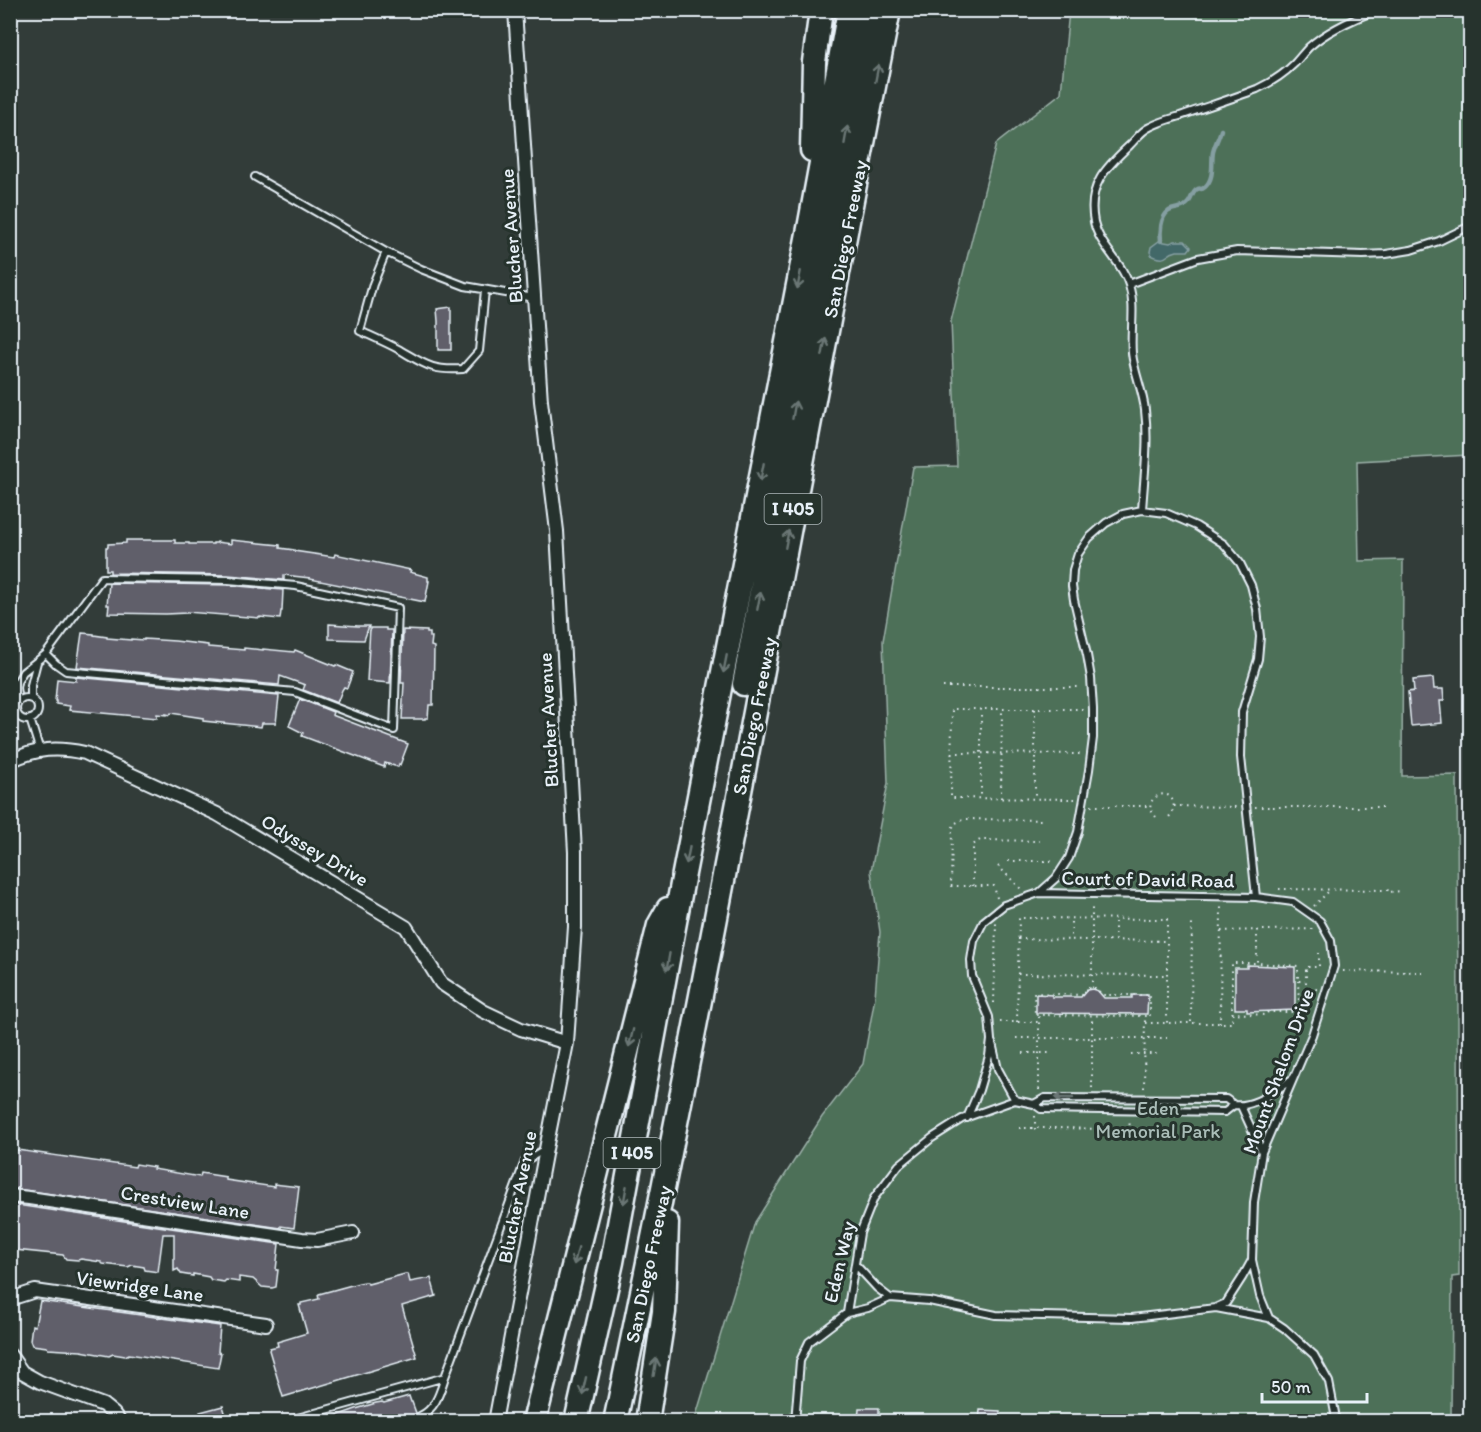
<svg xmlns="http://www.w3.org/2000/svg" width="1481" height="1432" viewBox="0 0 1481 1432" font-family="Itim,sans-serif">
  <rect width="100%" height="100%" fill="#323c39"/>
  <filter id="ink" filterUnits="userSpaceOnUse"><feTurbulence type="fractalNoise" baseFrequency=".0167" numOctaves="2"/><feDisplacementMap in="SourceGraphic" scale="12" xChannelSelector="R" yChannelSelector="G"/><feConvolveMatrix kernelMatrix="1 2 1 2 8 2 1 2 1" color-interpolation-filters="sRGB"/></filter>
  <g filter="url(#ink)">
    <path fill="#4e6f59" stroke="#9bb0a8" stroke-width="1.5" d="M1069 11H1470V455L1357 461 1359 561 1403 560 1402 776 1457 775 1459 1276 1452 1277 1451 1421 694 1422 755 1222 822 1117 863 1064 875 997 880 932 871 871 888 783 883 641 913 467 957 466 951 321 996 144 1061 93Z"/>
    <path fill="#436868" stroke="#859fa2" stroke-width="1.5" d="M1159 241 1170 243 1175 241H1185L1191 247 1188 251C1184 251 1180 251 1177 251 1163 254 1170 262 1152 256L1150 252 1151 247Z"/>
    <g fill="none" stroke-linecap="round" stroke-linejoin="round">
      <path stroke="#859fa2" stroke-width="4.5" d="M1161 241C1160 233 1160 217 1169 211 1174 208 1181 209 1186 205 1192 201 1191 194 1196 190 1202 186 1199 192 1205 187 1215 178 1211 163 1213 152 1215 144 1219 137 1221 130"/>
    </g>
    <path fill="#605e6a" stroke="#e8f1f8" stroke-width="1.5" d="M451 307V350H438V321L437 309Z
      M126 540H175V543H189V544H213V543H217V542L231 544V540L280 545V548L294 550V551L334 557 335 554 411 570 410 572 428 577V581H429L425 602 310 579V578L284 575V580L228 575 110 573V570H106V547H108V544L126 543Z
      M109 583 228 585 283 590 282 611H281L280 619 260 617V618L187 612V613L166 614 108 613 109 605H107Z
      M329 624 358 626H369L364 640 329 639Z
      M370 628H386V630H392L390 683 367 681Z
      M403 630 427 631V633H430V637H432L431 646 434 647 433 705H429L428 718H425V719H402L404 683H401Z
      M82 633 94 634V635L107 637V638L131 640V639L144 640V639L175 641 208 645V647L244 650V648L263 650V649L294 652 295 650 335 666 336 665 353 672 347 688 344 687 342 690 337 703 303 690 305 685 280 676 279 685 77 667Z
      M76 677 279 696 276 723H262L261 727 203 721V718L171 713 170 715 166 714V715L157 714V718L69 710 70 706 56 704V701H55L57 679 76 681Z
      M1433 678 1434 689H1443L1444 701H1440L1442 723 1411 726 1408 692 1414 691 1413 680Z
      M300 699 333 712 332 715 408 744 400 765 399 764 398 767 385 763 384 767 302 736 303 733 289 726Z
      M1247 965 1295 967V1010L1247 1012V1009H1235V968H1247Z
      M1092 989 1098 991 1104 998H1132V995H1148L1147 1014 1036 1013V994L1052 995V997H1081L1087 990Z
      M10 1149 135 1167 136 1164 154 1167 153 1169 200 1177 201 1173 226 1177V1180L274 1187V1184L299 1187 294 1228 281 1226V1228L10 1188Z
      M10 1204 279 1244 276 1270H278L276 1287 272 1288 262 1287 253 1279 239 1277V1282L226 1280 224 1282 211 1280 209 1277 193 1274V1276L181 1274 178 1269 174 1271V1234H163L158 1272 145 1270 144 1267 132 1265 128 1267 103 1264 101 1262 81 1259 78 1260 66 1259 63 1255 15 1250V1248H10Z
      M405 1274H408L410 1282 431 1278 436 1296 402 1306 417 1357 283 1397 269 1350 270 1348 278 1346 277 1342 307 1333 299 1305H301V1303L319 1299 318 1295 319 1294 359 1283 365 1282H367L368 1284Z
      M40 1301 220 1326 218 1352 221 1353 218 1368 129 1354 125 1356 113 1354 109 1356 81 1351 48 1349 47 1347 32 1345 30 1340 32 1325 35 1326Z
      M409 1396 411 1402H412L416 1413V1422H395L394 1419 385 1422H325V1420L356 1409 376 1403 382 1402 384 1403Z
      M223 1406 228 1422H203L200 1412Z
      M859 1408H879V1422H858Z
      M980 1410 1000 1411V1422H979Z"/>
    <g fill="none" stroke-linecap="round" stroke-linejoin="round">
      <defs>
        <path id="lane" d="M255 177 386 252
          M1129 284 1198 258 1237 251 1363 255 1386 254 1411 250 1439 241 1470 226
          M485 290 479 351 463 369C432 371 426 365 400 350 387 343 373 337 360 331L373 284 386 252 421 269 465 286 534 298
          M1142 510C1144 477 1149 443 1145 410 1143 391 1134 372 1132 353 1130 330 1136 307 1129 285 1122 261 1099 246 1094 222 1087 186 1105 168 1130 145 1136 139 1142 130 1150 127 1159 122 1170 119 1180 116 1205 107 1232 99 1257 89 1270 83 1284 74 1294 64 1299 59 1304 52 1309 47 1328 30 1353 19 1377 10
          M16 709a11 11 0 1 1 22 0a11 11 0 1 1-22 0Z
          M31 699V685L37 662
          M18 702 16 688 17 682 23 672 46 654 102 578 228 580 296 586 398 608 394 730 295 692 66 671 56 664 46 654
          M30 719 40 751
          M1039 893 1056 878 1069 858 1078 832 1089 770 1093 738V709L1091 678 1087 655 1074 600 1072 586 1073 570 1078 554 1089 538 1106 523 1123 514 1142 510 1166 513 1196 526 1224 544 1240 563 1251 585 1257 609 1260 637 1258 659 1242 712 1241 757 1256 897
          M992 1043 998 1069 1015 1100
          M1234 1105C1253 1108 1278 1090 1292 1079
          M1241 1106 1262 1152
          M967 1118 979 1090 989 1056 991 1040 989 1017 972 976 971 960 974 941 984 921 1004 905 1039 893 1256 897 1293 902 1320 921 1331 941 1334 966 1312 1035 1262 1152 1254 1202 1252 1260 1260 1296 1269 1318 1284 1328 1314 1355 1329 1382 1335 1413 1334 1422
          M855 1264 877 1288 890 1298
          M1217 1307 1226 1303 1242 1278 1252 1260
          M847 1313 860 1233 874 1198 899 1165 932 1138 962 1119 1015 1100 1034 1104 1041 1109 1225 1112 1234 1105 1226 1099 1045 1098 1034 1104
          M420 1416C436 1409 440 1392 445 1377
          M283 1422 445 1377 525 1161 545 1149
          M795 1422 800 1361 809 1342 847 1313 868 1308 890 1298 929 1301 996 1315 1132 1318 1216 1308 1269 1318"/>
        <path id="street" d="M10 761C37 748 57 747 85 753L217 814 406 927 441 983 483 1011 521 1029 567 1043
          M10 1196 29 1198 302 1239 317 1240 353 1233
          M10 1299 35 1291 266 1324
          M10 1355 22 1372 40 1382 103 1405 114 1414 120 1422
          M495 1422 546 1149 567 1043 575 927V852L557 531 541 401 515 10"/>
        <path id="highway" d="M812 150 814 62 821 10
          M744 684 869 10
          M534 1422 659 925 668 909
          M576 1422 612 1262 682 884 810 223 849 10
          M615 1422C714 953 796 480 889 10
          M647 1422 664 1312 667 1223"/>
      </defs>
      <use href="#lane" stroke="#e8f1f8" stroke-width="10"/>
      <use href="#street" stroke="#e8f1f8" stroke-width="16"/>
      <use href="#highway" stroke="#e8f1f8" stroke-width="27"/>
      <path stroke="#e8f1f8" stroke-width="2" stroke-dasharray="1.5 4.5" stroke-linecap="butt" d="M943 687H1081
        M981 709V798
        M1035 709V799
        M952 753 1081 754
        M1001 798 1002 709
        M1075 799 951 798 952 709H1085
        M1091 806H1150
        M1174 806 1237 807
        M1255 807H1382
        M1156 817 1150 809 1151 802C1165 783 1183 803 1168 818
        M1008 861H1056
        M998 866 1022 890
        M973 886V845L980 840 1039 841
        M1279 889 1389 890V892L1402 891
        M997 898 994 886H951L952 830 954 824 963 819 1045 820
        M1314 906 1329 891
        M1071 922V940
        M1257 930V963L1298 966V981H1305
        M1221 931 1314 929
        M1018 939 1167 941
        M1115 941V922
        M1343 971 1424 972
        M1018 974 1167 975
        M1088 988H1095L1103 995H1150V1016L1035 1015 1034 993 1082 995Z
        M1092 988V904
        M1317 989 1306 990V967H1319V953
        M994 1003 996 923
        M1232 1013 1265 1015 1268 1012H1296L1299 1004 1298 981
        M1000 1022H1039
        M1017 1022 1019 918 1167 919V1023
        M1191 1022 1192 920
        M1145 1023H1232V963H1257
        M1220 1023 1221 905
        M1016 1038H1167
        M1023 1053H1052
        M1131 1054H1161
        M1092 1088V1016
        M1144 1088 1145 1016
        M1039 1090V1015
        M1035 1116V1131
        M1019 1128H1050
        M1054 1128 1110 1129
        M1114 1129H1145
        M1129 1131 1130 1119
        M857 1422V1412
        M880 1422V1417L978 1420V1422"/>
      <use href="#lane" stroke="#26332d" stroke-width="6"/>
      <use href="#street" stroke="#26332d" stroke-width="12"/>
      <use href="#highway" stroke="#26332d" stroke-width="22"/>
    </g>
    <defs><path id="oneway-shaft" d="M-6 0H5M1.5-3L5.5 0L1.5 3" fill="none" stroke-width="1.6" stroke-linecap="round" stroke-linejoin="round" transform="scale(1.5)"/></defs>
    <g stroke="#6a7674">
      <use href="#oneway-shaft" transform="translate(877 73) rotate(-79)"/>
      <use href="#oneway-shaft" transform="translate(846 135) rotate(-80)"/>
      <use href="#oneway-shaft" transform="translate(799 280) rotate(101)"/>
      <use href="#oneway-shaft" transform="translate(824 347) rotate(-79)"/>
      <use href="#oneway-shaft" transform="translate(794 410) rotate(-80)"/>
      <use href="#oneway-shaft" transform="translate(762 472) rotate(101)"/>
      <use href="#oneway-shaft" transform="translate(787 539) rotate(-79)"/>
      <use href="#oneway-shaft" transform="translate(759 601) rotate(-79)"/>
      <use href="#oneway-shaft" transform="translate(725 664) rotate(101)"/>
      <use href="#oneway-shaft" transform="translate(688 855) rotate(101)"/>
      <use href="#oneway-shaft" transform="translate(668 962) rotate(100)"/>
      <use href="#oneway-shaft" transform="translate(631 1038) rotate(104)"/>
      <use href="#oneway-shaft" transform="translate(1064 1098) rotate(-180)"/>
      <use href="#oneway-shaft" transform="translate(625 1195) rotate(100)"/>
      <use href="#oneway-shaft" transform="translate(576 1256) rotate(104)"/>
      <use href="#oneway-shaft" transform="translate(655 1367) rotate(-81)"/>
      <use href="#oneway-shaft" transform="translate(584 1386) rotate(103)"/>
    </g>
  </g>
  <g text-anchor="middle" dominant-baseline="central" stroke-width="6" stroke-linejoin="round" paint-order="stroke">
    <g fill="#26332d" stroke="#aeb8bb" stroke-width="1.5">
      <rect x="764.5" y="494" width="57" height="30" rx="4.5"/>
      <rect x="603.5" y="1138" width="57" height="30" rx="4.5"/>
    </g>
    <g font-size="18" font-weight="bold" fill="#e8f1f8">
      <text x="793" y="509">I 405</text>
      <text x="632" y="1153">I 405</text>
    </g>
    <g font-size="20" fill="#e8f1f8" stroke="#26332d">
      <text transform="translate(511 236) rotate(-94)">Blucher Avenue</text>
      <text transform="translate(845 239) rotate(-79)">San Diego Freeway</text>
      <text transform="translate(754 716) rotate(-79)">San Diego Freeway</text>
      <text transform="translate(548 720) rotate(-93)">Blucher Avenue</text>
      <text transform="translate(315 850) rotate(31)">Odyssey Drive</text>
      <text transform="translate(1148 879) rotate(1)">Court of David Road</text>
      <text transform="translate(1278 1071) rotate(-70)">Mount Shalom Drive</text>
      <text transform="translate(517 1197) rotate(-79)">Blucher Avenue</text>
      <text transform="translate(185 1202) rotate(9)">Crestview Lane</text>
      <text transform="translate(839 1262) rotate(-77)">Eden Way</text>
      <text transform="translate(648 1264) rotate(-78)">San Diego Freeway</text>
      <text transform="translate(140 1286) rotate(8)">Viewridge Lane</text>
    </g>
    <g font-size="20" fill="#aabdb8" stroke="#26332d">
      <text x="1158" y="1108">Eden<tspan x="1158" dy="23">Memorial Park</tspan></text>
    </g>
  </g>
  <rect width="1481" height="1432" fill="none" stroke="#26332d" stroke-width="36"/>
  <rect x="18" y="18" width="1445" height="1396" fill="none" stroke="#e8f1f8" stroke-width="2" filter="url(#ink)"/>
  <path d="M1262 1393v9h105v-9" fill="none" stroke="#e8f1f8" stroke-width="3"/>
  <text x="1271" y="1393" font-size="18" fill="#e8f1f8" stroke="#26332d" stroke-width="4.5" paint-order="stroke">50 m</text>
</svg>
